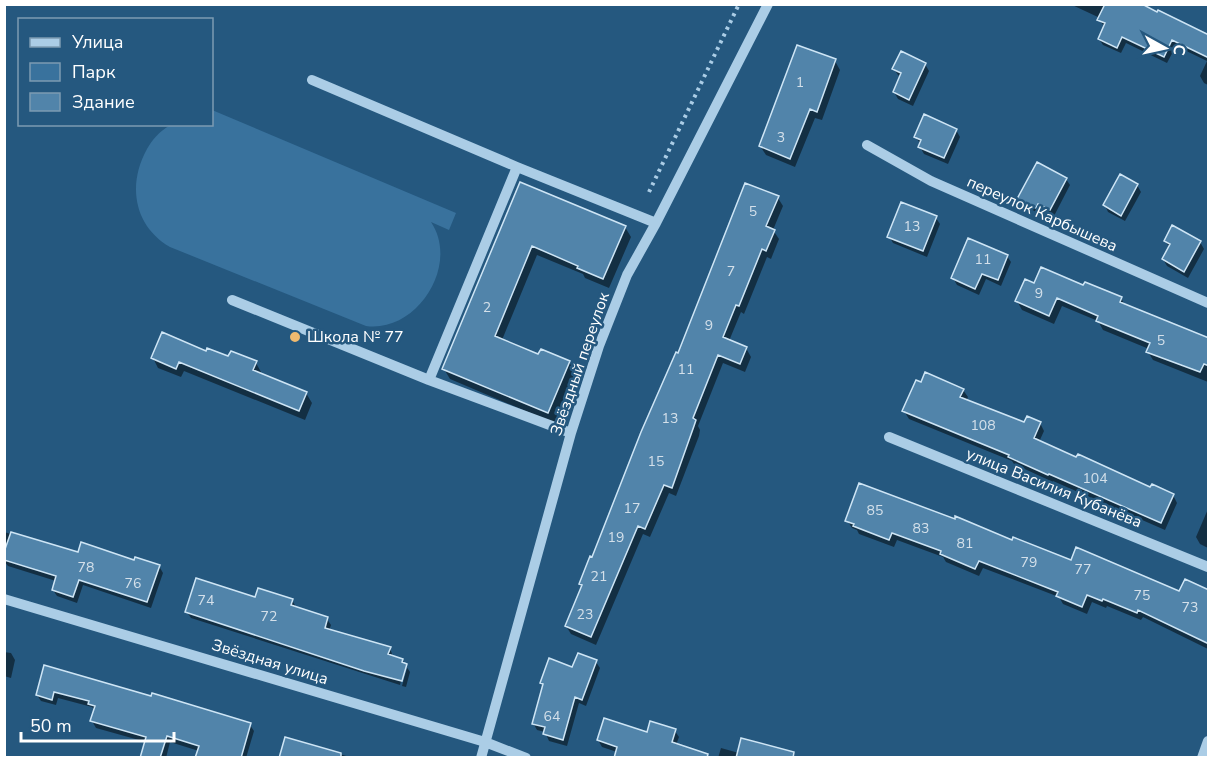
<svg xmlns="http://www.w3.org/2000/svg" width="1213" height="762" viewBox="0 0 1213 762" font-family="'Nunito Sans',sans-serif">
  <rect width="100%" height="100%" fill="#25587f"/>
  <path fill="#39729d" d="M212 110 456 213 449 230 431 222C460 265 417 333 366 326L170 247C134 226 127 185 147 149 152 140 160 131 169 126 180 121 199 124 212 124Z"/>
  <path fill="#0007" d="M1070 4H1142L1208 38V85L1204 83 1200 76 1207 61 1176 46 1167 63 1126 43 1121 53 1103 45 1099 39 1105 27 1099 20 1100 18Z
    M835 61 840 70 822 120 815 118 795 167 766 155 760 146Z
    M925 64 929 71 913 106 898 99 894 92 901 77 898 75 894 69Z
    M956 130 960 137 948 164 924 154 920 147 921 144 915 137Z
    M1066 179 1070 185 1054 216 1042 210 1040 214 1023 205 1019 199Z
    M521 183 625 227 631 237 609 288 585 278 583 274 537 255 502 340 539 356 569 362 575 372 554 423 450 379 444 369Z
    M1137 185 1141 192 1125 221 1108 212 1105 205Z
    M778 198 783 206 773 230 779 239 771 259 767 257 744 314 741 312 729 341 746 348 751 357 745 372 723 363 698 426 700 430 699 436 676 496 669 493 650 537 643 534 596 645 571 634 566 626 582 587 581 584 679 355Z
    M936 218 940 224 927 257 893 243 889 236Z
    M1165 241 1200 242 1204 249 1188 278 1167 266 1163 259 1170 248Z
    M1007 256 1011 262 1001 286 986 279 979 295 957 285 953 278Z
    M1034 285 1084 287 1121 298 1125 305 1208 341V382L1153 360 1148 352 1149 349 1103 330 1098 321 1062 306 1054 324 1022 310 1017 301Z
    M153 358H229L256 363 261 372 260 374 306 393 312 403 305 420 184 371 181 377 158 368Z
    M963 390 968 397 966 401 1024 424 1040 423 1044 431 1039 442 1151 489 1173 495 1177 503 1165 530 1053 481V482L1014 464 1012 461 909 419 904 411Z
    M1208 509V548L1200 544 1196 537Z
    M847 520 1013 542 1180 593 1208 592V649L1143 617 1141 620 1107 606 1106 608 1092 602 1087 614 1063 604 1059 597 983 568 979 576 946 562 943 557 897 540 894 547 859 534 857 530 852 528Z
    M4 532 79 553 159 566 163 573 151 608 83 585 77 603 57 596 53 590 56 581 8 566 4 561Z
    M256 599 292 600 296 607 327 619 331 625 329 631 390 648 393 657 402 660 410 672 406 687 402 686 407 668 405 666 400 685 191 618 187 612Z
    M4 652 11 653 15 660 11 678 4 676Z
    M596 662 600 668 586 706 579 703 567 746 549 741 545 732 537 730 533 723 544 687 542 683Z
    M45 667 250 725 254 731 246 758H199V751L170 742 166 758H142L146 742 96 728 92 721 95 710 92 707 58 698 56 705 41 701 37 695Z
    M675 731 679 737 676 745 713 758H617V752L602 747 598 740Z
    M286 738 353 758H280Z
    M721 748 739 753 780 758H718Z"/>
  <path fill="#5184aa" stroke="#cee5f5" stroke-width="1.5" d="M1105 4H1142L1157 12 1158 10 1209 35V58L1172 40 1164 57 1122 37 1117 48 1098 39 1105 23 1097 20Z
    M797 45 836 59 817 112 810 109 790 159 759 146Z
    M901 51 926 63 909 100 893 92 901 73 892 69Z
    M924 114 957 129 944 158 918 147 921 140 914 137Z
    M1037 162 1067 178 1050 210 1038 204 1036 208 1017 199Z
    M1120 174 1138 184 1121 216 1103 205Z
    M520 182 626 226 603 279 577 268 578 266 532 246 495 336 538 354 541 349 570 361 548 413 442 369Z
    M745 183 779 196 766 226 775 230 766 251 762 249 739 306 736 305 723 337 747 347 740 364 718 355 693 418 696 420 694 426 672 488 664 485 645 529 638 526 591 637 565 626 582 585 579 584 590 556 592 557 641 432 676 352 678 353Z
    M901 202 937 216 923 251 887 237Z
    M1172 225 1201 241 1184 272 1162 259 1170 244 1164 241Z
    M968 238 1008 255 998 280 982 274 975 289 951 278Z
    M1041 267 1083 285 1085 282 1122 297 1120 302 1209 338V366L1204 364 1200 372 1146 352 1150 343 1096 321 1098 316 1057 298 1049 316 1015 301 1025 279 1034 283Z
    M162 332 206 351 207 348 228 356 231 351 257 361 253 370 307 392 299 411 179 362 176 369 151 358Z
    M925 372 964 389 960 397 1024 422 1027 416 1041 422 1034 438 1076 457 1078 454 1150 487 1152 484 1174 494 1161 523 1049 474 1048 475 1008 457 1009 455 902 411 916 380 921 382Z
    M859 483 955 519V516L1012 540 1013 537 1071 560 1076 547 1179 591 1185 579 1209 590V644L1138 610 1137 613 1103 599 1102 601 1087 595 1082 607 1056 596 1058 592 979 561 975 569 940 554 941 551 892 533 889 540 853 526 854 524 845 521Z
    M11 532 78 552 81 542 134 560 135 557 160 565 147 602 79 580 73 597 52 590 56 576 4 560V552Z
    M196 578 255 597 258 588 293 599 291 605 328 617 325 628 391 647 388 654 403 659 402 662 407 664 402 681 364 671 185 612Z
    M578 653 597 660 582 700 575 697 563 740 543 734 545 727 532 724 543 684 540 683 549 658 572 667Z
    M44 665 151 696 152 693 251 723 241 758H195L199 746 167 736 160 758H140L146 737 90 721 95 706 88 704 89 701 54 692 52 700 36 695Z
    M604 718 647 732 650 721 676 729 672 742 708 754 707 758H614L617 747 597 740Z
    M285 737 341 753V758H279Z
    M741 738 794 752 793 758H736Z"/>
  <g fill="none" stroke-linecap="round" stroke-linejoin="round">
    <path stroke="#abcde6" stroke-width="4" stroke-dasharray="3 4.5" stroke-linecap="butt" d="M649 192 739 4"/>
    <path stroke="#abcde6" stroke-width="10" d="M312 80 517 167 656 223
      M867 145 931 181 1208 303
      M517 167 429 380 571 433
      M232 300 429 380
      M889 437 1208 567
      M4 599 485 742 526 758
      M481 758 571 433 599 346 627 275 656 223 768 4
      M1202 758 1208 741"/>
  </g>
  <circle fill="#f0ba6f" stroke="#25587f" stroke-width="2" cx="295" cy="337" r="6"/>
  <g text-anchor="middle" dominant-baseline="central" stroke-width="5" stroke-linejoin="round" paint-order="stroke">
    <g font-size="14" fill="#d4e0ea">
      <text x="800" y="82">1</text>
      <text x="781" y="137">3</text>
      <text x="753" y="211">5</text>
      <text x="912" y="226">13</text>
      <text x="983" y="259">11</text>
      <text x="731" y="271">7</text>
      <text x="1039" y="293">9</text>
      <text x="487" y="307">2</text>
      <text x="709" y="325">9</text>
      <text x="1161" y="340">5</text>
      <text x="686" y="369">11</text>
      <text x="670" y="418">13</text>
      <text x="983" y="425">108</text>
      <text x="656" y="461">15</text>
      <text x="1095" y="478">104</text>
      <text x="632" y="508">17</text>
      <text x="875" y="510">85</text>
      <text x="921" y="528">83</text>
      <text x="616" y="537">19</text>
      <text x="965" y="543">81</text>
      <text x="1029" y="562">79</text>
      <text x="86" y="567">78</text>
      <text x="1083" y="569">77</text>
      <text x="599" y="576">21</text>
      <text x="133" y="583">76</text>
      <text x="1142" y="595">75</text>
      <text x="206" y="600">74</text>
      <text x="1190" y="607">73</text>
      <text x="585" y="614">23</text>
      <text x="269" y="616">72</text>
      <text x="552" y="716">64</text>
    </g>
    <g font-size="16" fill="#fff" stroke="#25587f">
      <text transform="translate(1042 214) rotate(24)">переулок Карбышева</text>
      <text transform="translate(580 364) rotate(-71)">Звёздный переулок</text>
      <text transform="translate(1054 488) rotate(22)">улица Василия Кубанёва</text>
      <text transform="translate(270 662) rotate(17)">Звёздная улица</text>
    </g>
    <g font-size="16" fill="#fff" stroke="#25587f" text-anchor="start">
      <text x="307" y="337">Школа № 77</text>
    </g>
  </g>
  <rect width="1213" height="762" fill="none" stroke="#ffffff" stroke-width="12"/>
  <rect x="18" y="18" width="195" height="108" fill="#25587f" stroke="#7c9bb2" stroke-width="1.5"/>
  <rect x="30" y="38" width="30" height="9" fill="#abcde6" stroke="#7c9bb2" stroke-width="1.5"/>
  <text x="72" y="48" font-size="18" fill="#ffffff">Улица</text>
  <rect x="30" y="63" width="30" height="18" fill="#39729d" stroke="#7c9bb2" stroke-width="1.5"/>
  <text x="72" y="78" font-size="18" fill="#ffffff">Парк</text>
  <rect x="30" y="93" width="30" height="18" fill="#5184aa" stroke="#7c9bb2" stroke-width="1.5"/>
  <text x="72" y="108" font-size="18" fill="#ffffff">Здание</text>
  <g transform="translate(1165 48) rotate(98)" stroke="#25587f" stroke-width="4.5" paint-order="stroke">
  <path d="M0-4.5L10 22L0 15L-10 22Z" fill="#ffffff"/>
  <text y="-9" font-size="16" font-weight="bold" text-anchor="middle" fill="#ffffff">С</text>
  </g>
  <path d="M21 732v9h153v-9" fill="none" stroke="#ffffff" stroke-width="3"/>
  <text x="30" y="732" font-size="18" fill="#ffffff" stroke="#25587f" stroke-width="4.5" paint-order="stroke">50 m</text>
</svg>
